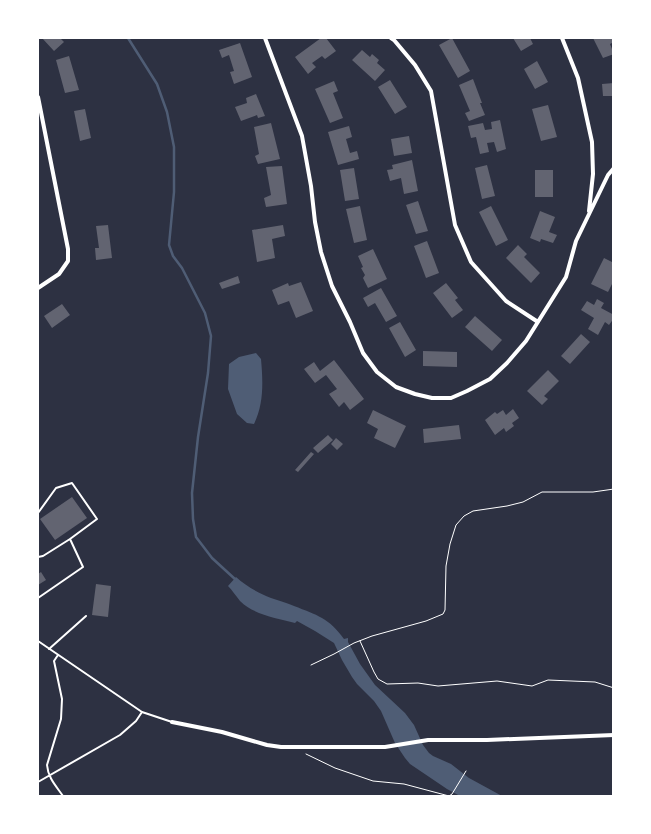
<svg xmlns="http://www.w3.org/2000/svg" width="651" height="834" viewBox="0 0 651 834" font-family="Roboto,sans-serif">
  <rect width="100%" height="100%" fill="#2d3142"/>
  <path fill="#4f5d75" d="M256 353 261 359C263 381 264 404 254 424L247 423 237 414 228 389 229 364 239 357Z
    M236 577C246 586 258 593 271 598 279 601 288 603 294 606 317 615 329 618 344 639L348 638V642L360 664 375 685 405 713 414 725 423 745 429 753 433 756 451 764 469 778 502 796H460L447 789 410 764 405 758 395 743 381 711 374 701 357 684 352 677 342 660 334 643 315 631 297 621 295 623C277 618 254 615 240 601 236 596 232 590 228 586Z"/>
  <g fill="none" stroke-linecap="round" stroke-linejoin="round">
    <path stroke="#4f5d75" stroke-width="2.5" d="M128 38 157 84 167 112 174 147V192L169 245 173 256 182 268 205 313 211 336 208 373 198 437 192 493 193 519 196 537 212 558 236 580"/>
  </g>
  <path fill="#626471" d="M42 38H60L64 42 54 51Z
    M321 38H326L336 51 325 59 322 56 312 63 316 67 308 74 295 57Z
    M452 38 470 71 458 78 439 45Z
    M513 38H530L533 44 521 51Z
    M593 38H614V42L610 44 614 54 603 58Z
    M240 43 252 77 234 84 230 72 234 71 229 55 222 58 219 50Z
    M362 50 370 57 372 54 379 60 377 63 385 70 375 81 352 60Z
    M69 56 79 90 65 93 56 60Z
    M537 61 548 82 535 89 524 69Z
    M473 79 482 103H480L485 115 469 121 465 113 470 111 459 85Z
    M390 80 407 107 395 114 378 87Z
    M334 81 338 91 333 93 343 118 330 123 315 89Z
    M614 83V96H603L602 84Z
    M256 94 265 116 258 118 257 115 241 121 235 107 247 103 246 98Z
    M548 105 557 137 541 141 532 109Z
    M85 109 91 138 80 141 74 111Z
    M500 120 506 149 497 152 494 142 487 143 489 152 480 154 476 137 471 138 468 126 483 123 485 130 492 129 491 122Z
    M271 123 280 159 258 164 255 156 259 154 254 127Z
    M349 126 352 137 346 139 350 153 357 151 359 159 338 165 328 132Z
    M409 136 412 153 394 156 391 139Z
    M412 160 418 191 404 194 401 178 390 181 387 170 393 169 392 165Z
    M487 165 495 196 482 199 475 168Z
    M282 166 287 204 266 207 264 198 271 195 266 167Z
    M354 168 359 199 345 201 340 170Z
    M535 170H553V197H535Z
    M418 201 428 231 416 234 406 205Z
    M360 206 367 240 354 243 346 209Z
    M491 206 508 240 496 246 479 212Z
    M540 211 555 217 549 232 557 235 553 243 541 239 540 242 530 238Z
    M108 225 112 258 96 260 95 248H99L96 226Z
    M283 225 285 236 272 239 275 258 257 262 252 230Z
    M427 241 439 273 426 278 414 246Z
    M518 245 527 254 524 257 540 273 531 283 506 258Z
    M373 249 387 279 368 288 363 278 365 275 361 268 363 267 358 256Z
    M604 258 614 263V284H612L608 292 591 284Z
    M238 276 240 283 222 289 219 283Z
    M301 282 313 311 296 318 289 301 278 305 272 290 288 283 289 286Z
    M446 283 458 298 455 300 463 310 452 318 433 293Z
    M381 288 397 316 386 322 375 303 368 307 363 298Z
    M597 299 604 303 601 308 614 315V318L609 325 605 322 598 335 588 329 594 318 581 310 587 301 594 305Z
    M62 304 70 315 52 328 44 316Z
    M475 316 502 340 492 351 465 327Z
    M400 322 416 350 405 357 389 328Z
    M581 334 590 342 570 364 561 356Z
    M423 351 457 352V367L423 366Z
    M334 360 364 399 350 410 344 402 339 407 329 394 337 389 326 375 315 383 304 369 314 362 320 371Z
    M548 370 559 381 544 396 548 399 542 405 527 391Z
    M513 409 519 418 512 423 514 426 506 432 504 428 495 435 485 420 495 412 497 414 503 410 506 415Z
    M373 410 406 426 395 448 374 438 378 429 367 423Z
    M459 425 461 439 424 443 423 429Z
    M328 435 333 440 318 453 313 448Z
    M336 438 343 444 337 450 331 444Z
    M311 452 314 454 298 472 295 470Z
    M72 497 87 518 55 540 40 519Z
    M41 572 46 580 38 585V574Z
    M96 584 111 586 108 617 92 615Z"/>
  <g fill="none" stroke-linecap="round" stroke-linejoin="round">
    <path stroke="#fff" stroke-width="1" d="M360 641 374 672 378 679 387 684 418 683 438 686 497 681 532 686 548 680 595 682 614 688
      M311 665 334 654 354 643 372 636 426 621 443 614 445 610 446 566 450 544 456 525 464 516 473 511 507 506 523 502 542 492H593L614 489
      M306 754 335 768 373 781 404 784 449 796 452 794 466 771"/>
    <path stroke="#fff" stroke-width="2" d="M38 513 56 488 72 483 97 519 70 539 83 567 38 598
      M38 557 43 556 70 539
      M38 641 142 712 172 722
      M49 649 86 616
      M58 655 54 661 62 699 61 719 47 765C48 778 56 786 63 796
      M38 782 120 735 136 721 142 712"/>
    <path stroke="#fff" stroke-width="4" d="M265 38 302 136 311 186 315 222 321 252 332 286 350 322 363 353 377 372 396 387 415 394 432 398H451L467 391 490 379 507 363 526 341 566 277 576 241 608 175 614 168
      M391 38 394 40 415 65 431 91 455 225 471 262 506 301 538 322
      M562 38 578 78 592 142 593 174 589 211
      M38 97 68 249V261L59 274 38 288
      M172 722 222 732 267 745 281 747H385L428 740H487L614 735"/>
  </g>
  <rect width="651" height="834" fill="none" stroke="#ffffff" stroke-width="78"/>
</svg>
